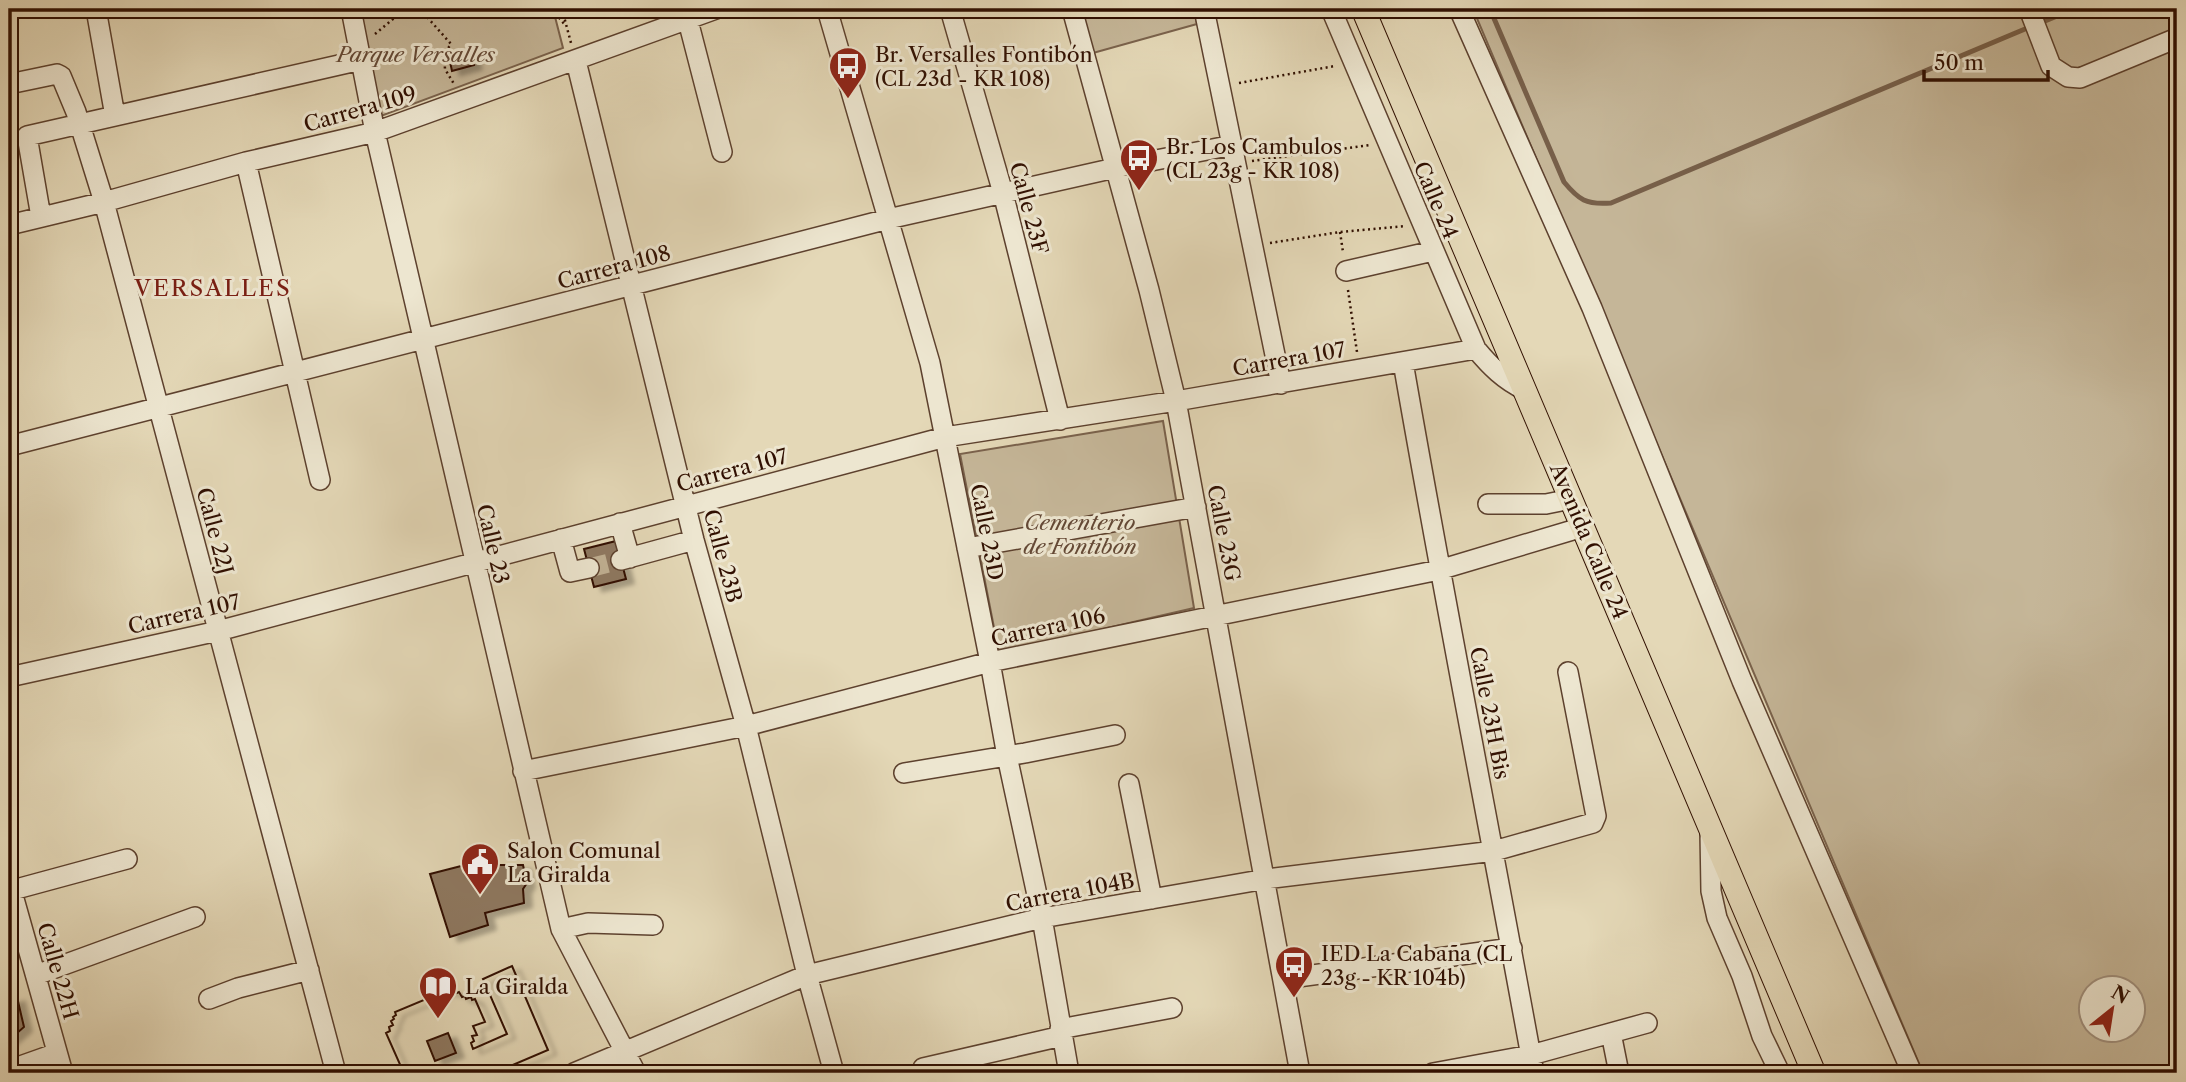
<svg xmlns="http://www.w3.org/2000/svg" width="2186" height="1082" viewBox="0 0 2186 1082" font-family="'Libre Caslon Text',serif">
  <defs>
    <filter id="shadow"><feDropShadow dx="8" dy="4.5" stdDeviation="2" flood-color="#0004"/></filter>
  </defs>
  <rect width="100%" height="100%" fill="#e4d8b7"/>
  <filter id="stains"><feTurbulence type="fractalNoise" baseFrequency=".00286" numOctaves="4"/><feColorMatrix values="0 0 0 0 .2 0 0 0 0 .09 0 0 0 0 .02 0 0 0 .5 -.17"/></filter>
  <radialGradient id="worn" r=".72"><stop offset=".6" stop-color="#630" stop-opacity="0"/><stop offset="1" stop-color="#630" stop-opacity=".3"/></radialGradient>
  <path fill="#c5b698" stroke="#7a624c" stroke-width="2" fill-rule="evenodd" d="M360 9H553L563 48 381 116Z
    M1082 9H1194L1197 24 1093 53Z
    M1473 9H2177V1073H1923ZM2092 988H2134V1030H2092Z
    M1163 421 1194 608 999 653 960 454Z"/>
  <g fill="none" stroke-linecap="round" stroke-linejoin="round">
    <path stroke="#775f49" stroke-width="5" d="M1490 9 1564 182C1579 200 1586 205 1611 203L2025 29
      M2045 21 2074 9"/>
  </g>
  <path fill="#8e7860" stroke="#300f01" stroke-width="2" fill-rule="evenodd" filter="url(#shadow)" d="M470 52 474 65 452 71 449 57Z
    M616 541 626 579 594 587 584 549Z
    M465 865H523L527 883 523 889 524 903 485 913 488 925 450 937 430 874Z
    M512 966 548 1050 494 1073H412L409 1066 402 1069 386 1033 390 1031 389 1027 393 1025 391 1021 394 1019 393 1017 396 1015 395 1012 450 989 451 992 455 990 457 993 459 992 462 997 465 996 466 999 471 997 472 1000 475 999 485 1022 473 1026 477 1035 472 1036 474 1041 471 1043 473 1049 507 1034 483 979ZM448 1033 456 1053 435 1061 427 1041Z
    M512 966 548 1050 494 1073H412L409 1066 402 1069 386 1033 390 1031 389 1027 393 1025 391 1021 394 1019 393 1017 396 1015 395 1012 450 989 451 992 455 990 457 993 459 992 462 997 465 996 466 999 471 997 472 1000 475 999 485 1022 473 1026 477 1035 472 1036 474 1041 471 1043 473 1049 507 1034 483 979Z
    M17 997 24 1027 9 1040V999Z"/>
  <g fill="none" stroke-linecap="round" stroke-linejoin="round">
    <path stroke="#c0b093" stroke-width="19" stroke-dasharray="19 10" stroke-linecap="butt" d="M589 568 621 560"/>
    <defs>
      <path id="minor" d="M96 9 115 116
        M351 9 375 132 561 929 636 1073
        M685 9 722 152
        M827 9 930 363 990 662 1007 756 1042 918 1069 1073
        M950 9 1003 193 1060 420
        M1072 9 1149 290 1176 401 1300 1073
        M1204 9 1281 384
        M1331 9 1476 349C1490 366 1504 380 1525 390
        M1459 9 1592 308 1742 681 1912 1073
        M2029 9 2051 66 2068 77 2080 78 2177 38
        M576 61 694 540 746 726 807 975 834 1073
        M9 84 57 74 61 76 76 112 104 202 336 1073
        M246 162 320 480
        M41 217 27 136 361 60
        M9 225 104 202 246 162 375 132 716 9
        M1346 271 1433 251
        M1403 362C1444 599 1491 836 1534 1073
        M9 446 888 219 1115 168 1233 145
        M1488 504H1546L1571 499
        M620 523 630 558
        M561 539 570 572 589 568
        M967 548 1196 507
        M621 560 694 540
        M9 677 218 631 945 437 1176 401 1476 349
        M523 771 746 726 990 662 1439 570 1583 527
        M904 773 1025 753 1115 735
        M1129 784 1152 899
        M1710 832 1711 891 1717 918 1742 976 1762 1036 1780 1073
        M9 881 63 1073
        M9 891 127 859
        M561 929 588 923 653 925
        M36 975 195 917
        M1283 979 1512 948
        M209 999 238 988 309 970
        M1060 1029 1172 1008
        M1611 1033 1619 1073
        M923 1068 1062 1036
        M9 1070 57 1053
        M574 1073 807 975 1042 918 1266 879 1494 851 1593 823 1596 816 1568 672
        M1433 1073 1531 1055 1647 1023"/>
      <path id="major" d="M1363 9 1814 1073"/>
    </defs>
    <use href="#minor" stroke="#5d412e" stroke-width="22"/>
    <use href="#major" stroke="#300f01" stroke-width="25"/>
    <path stroke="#300f01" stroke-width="2.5" stroke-dasharray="2 3.5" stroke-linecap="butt" d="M420 9 451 44 444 54 445 69 454 84
      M552 9 565 25
      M562 9 571 43
      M1222 12 1235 9
      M375 34 405 9
      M1239 83 1335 66
      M1252 161 1370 145
      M1340 232 1343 252
      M1270 243 1340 232 1406 226
      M1348 290 1357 352"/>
    <use href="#minor" stroke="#ede6d0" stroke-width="19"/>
    <use href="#major" stroke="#e4d8b7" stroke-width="23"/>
  </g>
  <defs>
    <symbol id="bus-pin" viewBox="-11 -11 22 30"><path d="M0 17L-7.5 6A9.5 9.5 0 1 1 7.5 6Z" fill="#8f2418" stroke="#ede6d0"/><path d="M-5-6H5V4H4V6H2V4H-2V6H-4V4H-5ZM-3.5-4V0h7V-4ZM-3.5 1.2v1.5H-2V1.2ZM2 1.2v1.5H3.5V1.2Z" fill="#fff"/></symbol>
    <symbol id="civic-pin" viewBox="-11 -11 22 30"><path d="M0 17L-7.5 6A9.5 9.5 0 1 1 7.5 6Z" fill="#8f2418" stroke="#ede6d0"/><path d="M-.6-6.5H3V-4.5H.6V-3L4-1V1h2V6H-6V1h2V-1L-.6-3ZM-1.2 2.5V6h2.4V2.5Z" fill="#fff"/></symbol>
    <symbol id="library-pin" viewBox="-11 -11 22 30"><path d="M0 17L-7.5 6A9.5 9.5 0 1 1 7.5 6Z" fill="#8f2418" stroke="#ede6d0"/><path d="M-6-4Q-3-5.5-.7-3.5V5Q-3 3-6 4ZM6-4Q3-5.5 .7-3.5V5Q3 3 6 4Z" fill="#fff"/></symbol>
  </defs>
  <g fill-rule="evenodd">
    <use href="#bus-pin" x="826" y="44" width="44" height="60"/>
    <use href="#bus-pin" x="1117" y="136" width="44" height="60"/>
    <use href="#civic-pin" x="458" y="840" width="44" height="60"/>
    <use href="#bus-pin" x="1272" y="943" width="44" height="60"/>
    <use href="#library-pin" x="416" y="964" width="44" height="60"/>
  </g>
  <g text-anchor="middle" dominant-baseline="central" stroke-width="6" stroke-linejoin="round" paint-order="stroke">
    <g font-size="21" font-style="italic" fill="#644936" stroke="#ede6d0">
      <text x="416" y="54">Parque Versalles</text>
      <text x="1080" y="522">Cementerio<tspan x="1080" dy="24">de Fontibón</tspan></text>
    </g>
    <g font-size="21" fill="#300f01" stroke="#ede6d0" text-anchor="start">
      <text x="875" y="54">Br. Versalles Fontibón<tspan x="875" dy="24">(CL 23d - KR 108)</tspan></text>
      <text x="1166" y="146">Br. Los Cambulos<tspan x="1166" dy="24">(CL 23g - KR 108)</tspan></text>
      <text x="507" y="850">Salon Comunal<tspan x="507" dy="24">La Giralda</tspan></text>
      <text x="1321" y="953">IED La Cabaña (CL<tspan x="1321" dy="24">23g - KR 104b)</tspan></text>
      <text x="465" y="986">La Giralda</text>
    </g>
    <g font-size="21" fill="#300f01" stroke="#ede6d0">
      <text transform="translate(360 109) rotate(-16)">Carrera 109</text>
      <text transform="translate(1436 200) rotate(67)">Calle 24</text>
      <text transform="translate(1029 208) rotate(75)">Calle 23F</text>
      <text transform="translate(614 267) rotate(-15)">Carrera 108</text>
      <text transform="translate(1289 359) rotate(-10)">Carrera 107</text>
      <text transform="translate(732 470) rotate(-15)">Carrera 107</text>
      <text transform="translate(215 531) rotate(75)">Calle 22J</text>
      <text transform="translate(987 532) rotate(79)">Calle 23D</text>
      <text transform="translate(1224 533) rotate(79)">Calle 23G</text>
      <text transform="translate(1589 541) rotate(67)">Avenida Calle 24</text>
      <text transform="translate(493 544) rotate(77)">Calle 23</text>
      <text transform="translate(723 556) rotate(75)">Calle 23B</text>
      <text transform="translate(184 614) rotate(-13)">Carrera 107</text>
      <text transform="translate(1048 627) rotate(-12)">Carrera 106</text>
      <text transform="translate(1490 713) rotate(79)">Calle 23H Bis</text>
      <text transform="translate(1070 892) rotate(-11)">Carrera 104B</text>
      <text transform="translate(58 971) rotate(74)">Calle 22H</text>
    </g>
    <g font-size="23" letter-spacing="2" fill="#7a1f14" stroke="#ede6d0">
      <text x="213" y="288">VERSALLES</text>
    </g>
  </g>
  <rect width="2186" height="1082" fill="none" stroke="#e4d8b7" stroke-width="35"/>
  <rect x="10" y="10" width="2165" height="1061" fill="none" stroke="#300f01" stroke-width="3.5"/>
  <rect x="18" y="18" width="2151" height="1047" fill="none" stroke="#300f01" stroke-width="2"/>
  <g transform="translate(2112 1009) rotate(30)"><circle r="33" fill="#ede6d0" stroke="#a1907d" stroke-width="2"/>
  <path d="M0-5L12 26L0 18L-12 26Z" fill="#8f2418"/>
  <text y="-10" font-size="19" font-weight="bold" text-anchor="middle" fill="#300f01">N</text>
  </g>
  <path d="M1924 70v10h124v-10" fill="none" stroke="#300f01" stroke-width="3.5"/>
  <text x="1934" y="70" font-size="21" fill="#300f01" stroke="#ede6d0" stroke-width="5" paint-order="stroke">50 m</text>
  <rect width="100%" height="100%" filter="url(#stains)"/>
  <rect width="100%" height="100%" fill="url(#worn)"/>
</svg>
